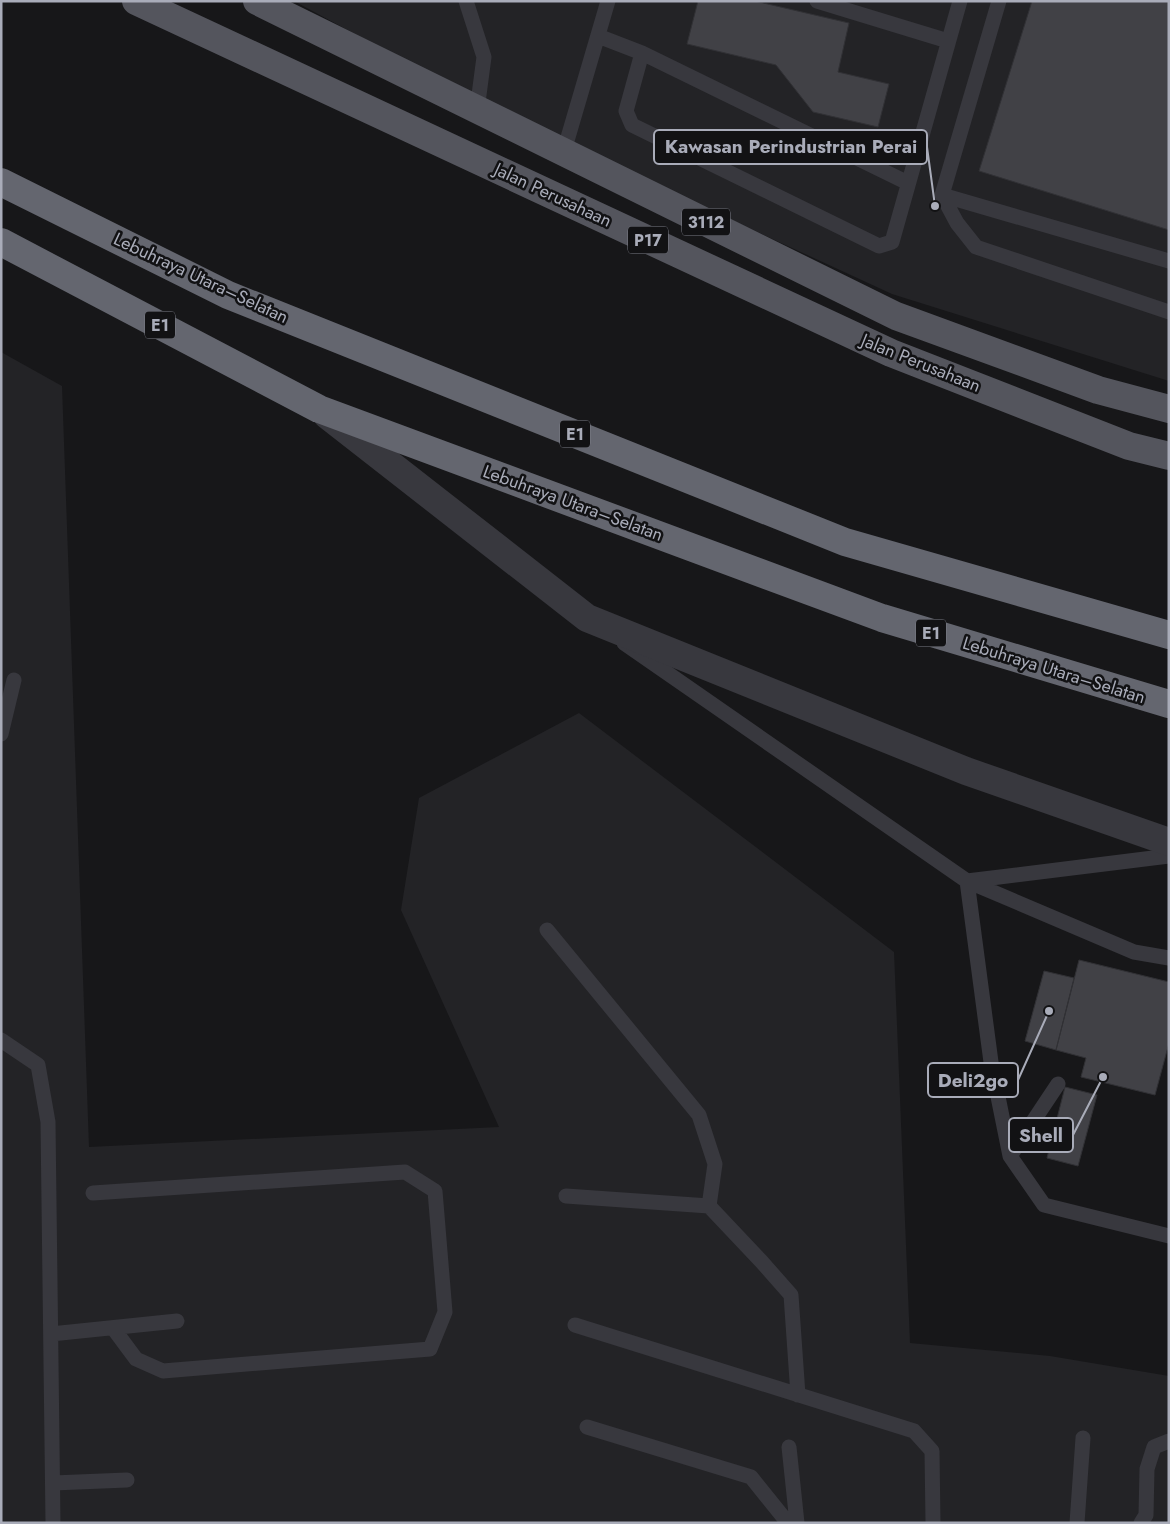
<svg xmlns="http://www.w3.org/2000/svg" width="1170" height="1524" viewBox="0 0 1170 1524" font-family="Jost,sans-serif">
  <rect width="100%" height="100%" fill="#171719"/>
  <path fill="#232326" d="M294 1H1169V381L892 294 512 119Z
    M1 352 62 386 89 1147 499 1127 401 910 419 798 579 713 894 952 910 1343 1050 1356 1169 1376V1523H1Z"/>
  <path fill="#414146" stroke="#313135" d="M698 1H755L849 23 838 72 889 84 878 127 813 112 776 65 687 44Z
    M1032 1H1169V230L979 171Z
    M1079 960 1169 982V1043L1155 1095 1081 1077 1086 1058 1056 1050Z
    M1044 971 1074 978 1056 1050 1025 1041Z
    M1065 1087 1097 1095 1078 1166 1047 1158Z"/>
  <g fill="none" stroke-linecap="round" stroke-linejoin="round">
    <path stroke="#38383e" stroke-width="15" d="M466 1 484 57 477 110
      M817 1 948 41
      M999 1 942 195 957 223 976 247 1169 312
      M598 36 642 53 908 183
      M642 53 626 111 632 125 879 246 892 242 960 1
      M564 151 608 1
      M942 195 1169 261
      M624 643 967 881 1134 952 1169 958
      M1 734 14 680
      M1169 856 967 881 991 1062 1010 1156 1044 1205 1169 1236
      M547 930 699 1115 715 1164 709 1206
      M1 1040 38 1065 48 1122 53 1523
      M1010 1156 1058 1084
      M93 1193 405 1172 435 1191 445 1312 430 1349 163 1371 136 1359 113 1328
      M566 1196 709 1206 761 1261 791 1295 798 1395
      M575 1325 914 1431 932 1451 933 1523
      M51 1334 177 1321
      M587 1427 751 1477 788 1523
      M789 1447 797 1523
      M53 1483 127 1480
      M1077 1523 1083 1438
      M1141 1523 1146 1515 1147 1469 1154 1447 1169 1441"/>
    <path stroke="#38383e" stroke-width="28" d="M327 415 587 618 966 771 1169 842"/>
    <path stroke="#54555d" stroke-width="28" d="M136 1 891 353 1129 446 1169 456
      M257 1 896 316 1098 390 1169 409"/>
    <path stroke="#64666f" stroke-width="28" d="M1 182 228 295 845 542 1169 635
      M1 242 319 409 882 618 1169 704"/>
  </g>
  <g text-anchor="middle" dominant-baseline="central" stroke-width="5" stroke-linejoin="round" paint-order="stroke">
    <g fill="#121214" stroke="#7c7e88" stroke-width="1">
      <rect x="682" y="208.5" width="48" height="27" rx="4"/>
      <rect x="628" y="226.5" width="40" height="27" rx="4"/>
      <rect x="145" y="311.5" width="30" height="27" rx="4"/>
      <rect x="560" y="420.5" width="30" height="27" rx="4"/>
      <rect x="916" y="619.5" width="30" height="27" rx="4"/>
    </g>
    <g font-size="16" font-weight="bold" fill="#a9acb9">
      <text x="706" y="222">3112</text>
      <text x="648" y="240">P17</text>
      <text x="160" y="325">E1</text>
      <text x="575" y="434">E1</text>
      <text x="931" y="633">E1</text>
    </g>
    <g font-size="18" fill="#a9acb9" stroke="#121214">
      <text transform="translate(553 195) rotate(25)">Jalan Perusahaan</text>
      <text transform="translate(201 278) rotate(25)">Lebuhraya Utara–Selatan</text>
      <text transform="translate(921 363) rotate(22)">Jalan Perusahaan</text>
      <text transform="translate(573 503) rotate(20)">Lebuhraya Utara–Selatan</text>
      <text transform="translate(1054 670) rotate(17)">Lebuhraya Utara–Selatan</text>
    </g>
  </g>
  <path fill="none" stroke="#a9acb9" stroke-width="2" d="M935 206L927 147M1049 1011L1018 1080M1103 1077L1073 1135"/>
  <g fill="#a9acb9" stroke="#121214" stroke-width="2">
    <circle cx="935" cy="206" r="5"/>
    <circle cx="1049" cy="1011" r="5"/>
    <circle cx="1103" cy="1077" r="5"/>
  </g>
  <g fill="#121214" stroke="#a9acb9" stroke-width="2">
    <rect x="654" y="130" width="273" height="34" rx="5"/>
    <rect x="928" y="1063" width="90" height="34" rx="5"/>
    <rect x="1009" y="1118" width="64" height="34" rx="5"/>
  </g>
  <g font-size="19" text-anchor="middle" font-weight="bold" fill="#a9acb9">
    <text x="791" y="153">Kawasan Perindustrian Perai</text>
    <text x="973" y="1087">Deli2go</text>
    <text x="1041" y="1142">Shell</text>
  </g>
  <rect width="1170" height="1524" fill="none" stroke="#a9acb9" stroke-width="5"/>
</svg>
